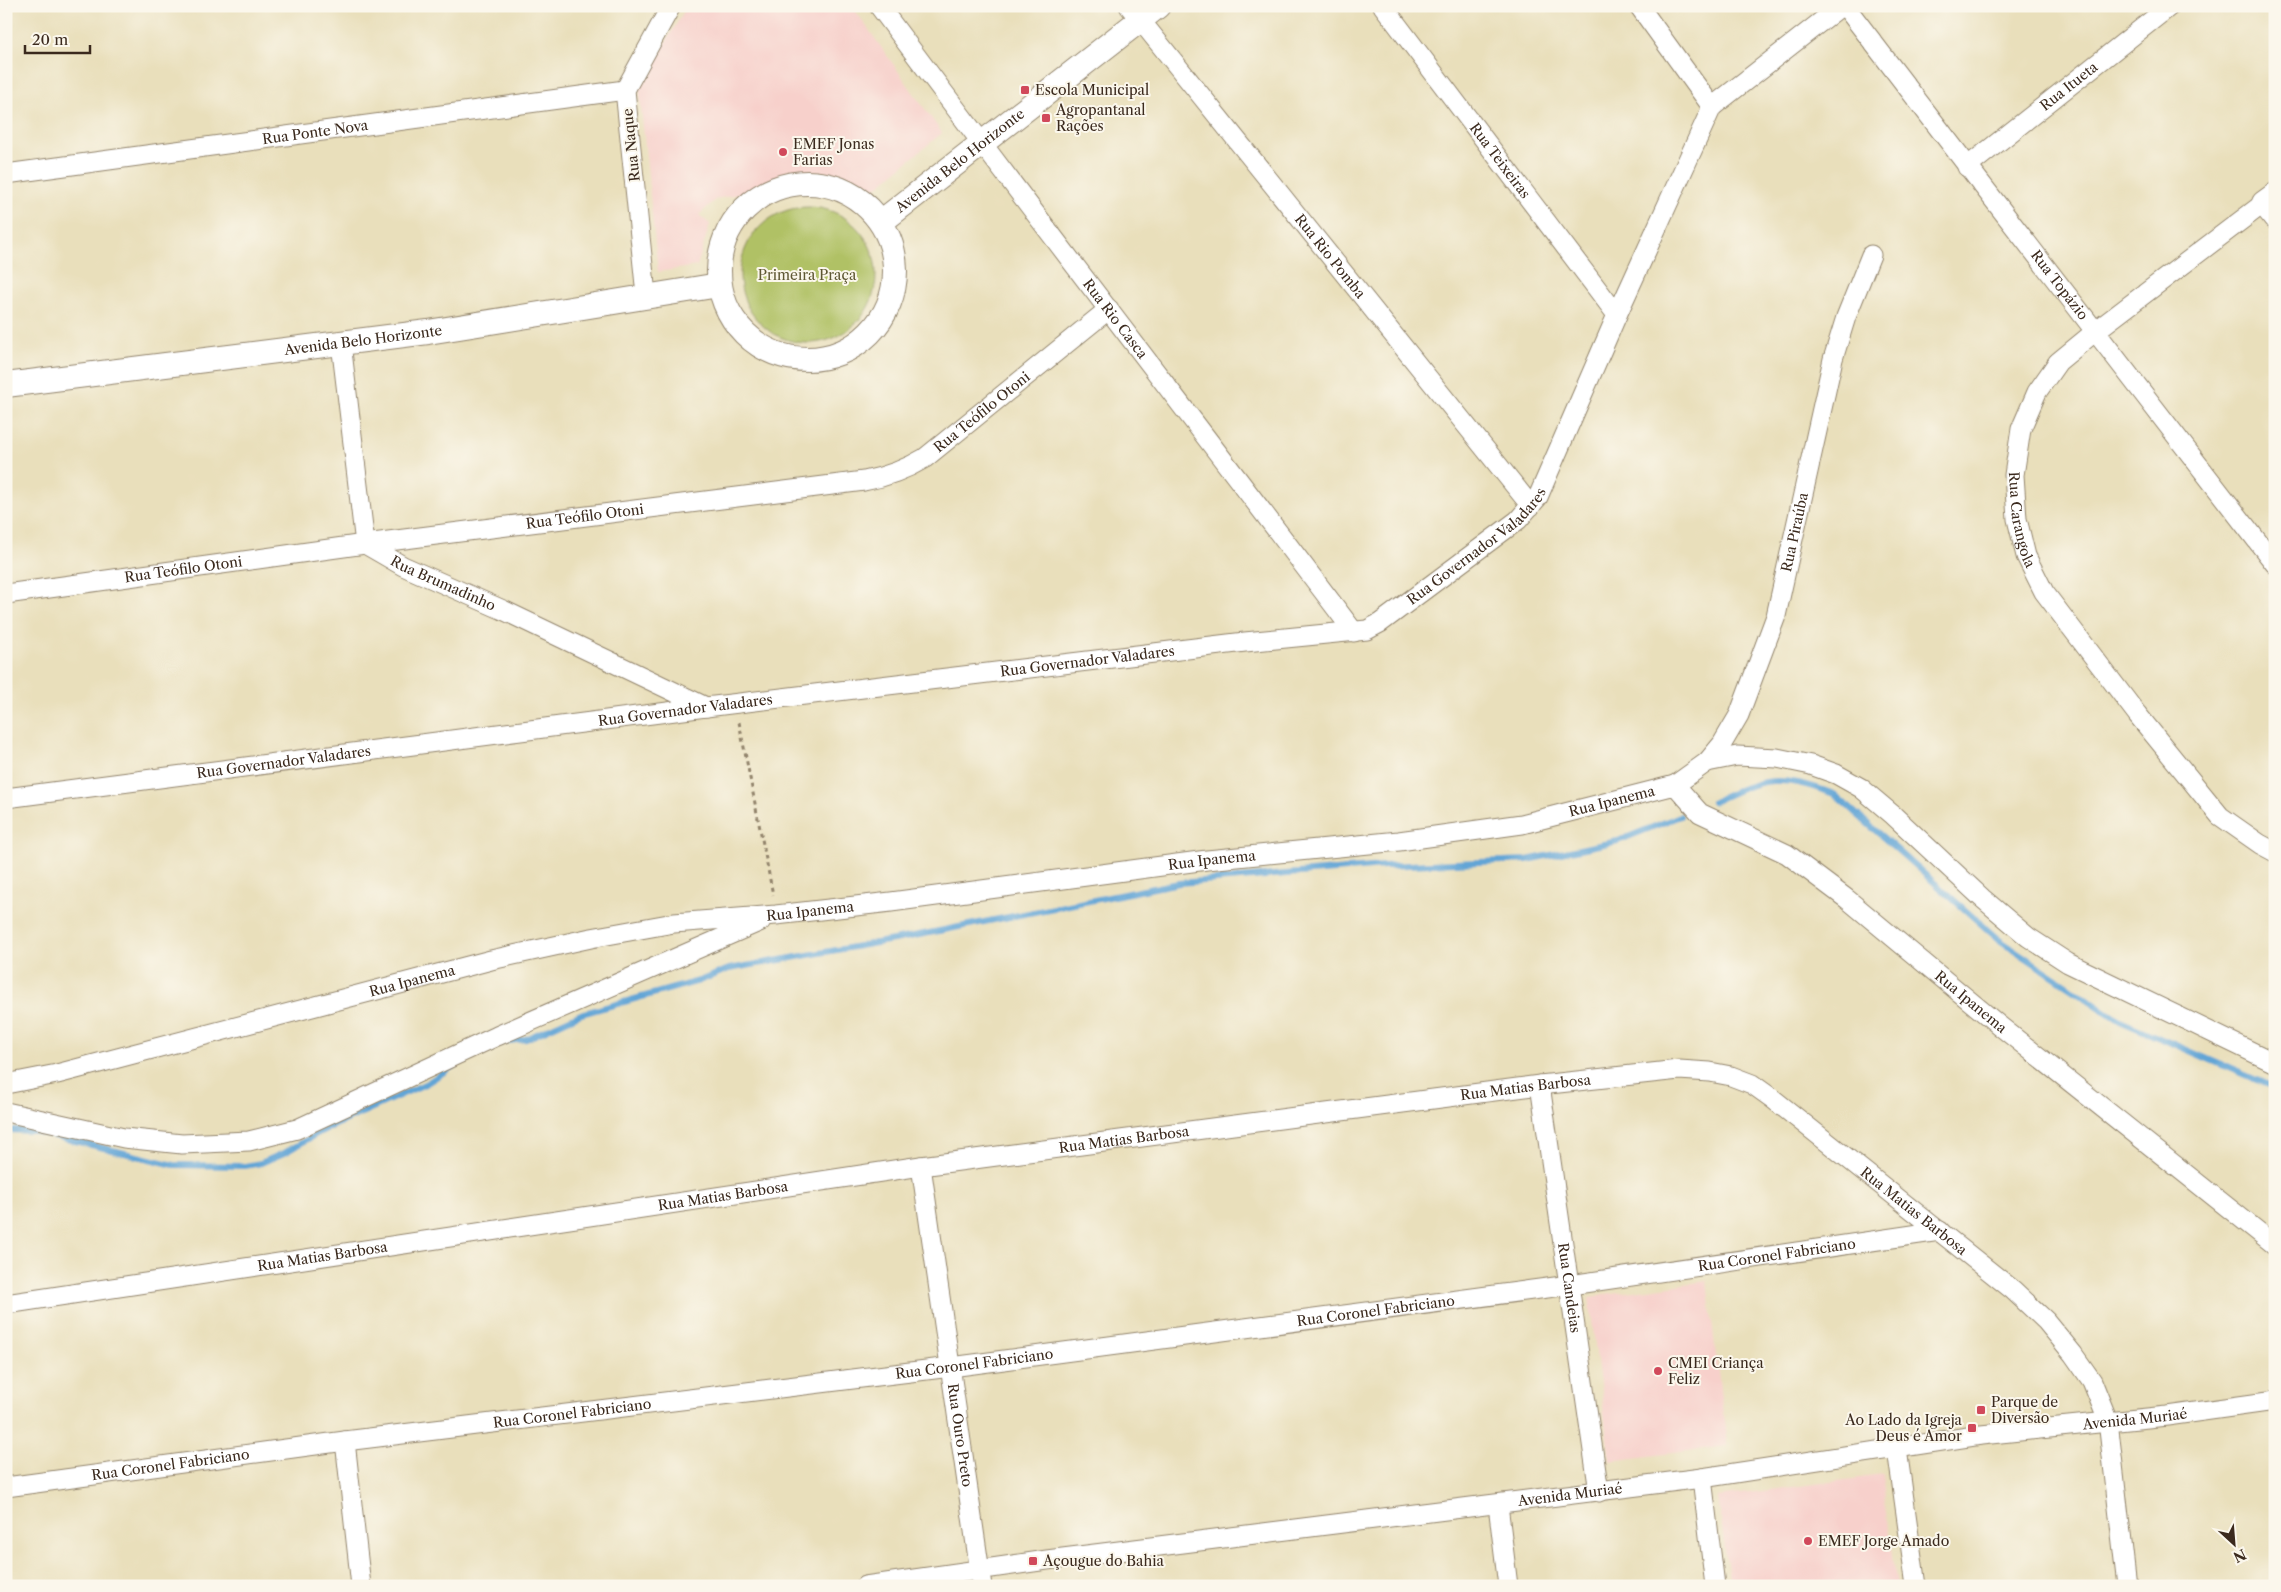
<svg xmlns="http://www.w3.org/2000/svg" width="2281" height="1592" viewBox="0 0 2281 1592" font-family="'Libre Caslon Text',serif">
  <rect width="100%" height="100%" fill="#fbf7ec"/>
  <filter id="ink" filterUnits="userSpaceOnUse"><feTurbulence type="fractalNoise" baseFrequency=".02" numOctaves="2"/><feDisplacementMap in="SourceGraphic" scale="10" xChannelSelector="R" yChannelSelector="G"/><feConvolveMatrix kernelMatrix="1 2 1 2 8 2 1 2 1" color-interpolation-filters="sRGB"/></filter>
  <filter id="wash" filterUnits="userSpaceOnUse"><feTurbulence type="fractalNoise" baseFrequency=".0096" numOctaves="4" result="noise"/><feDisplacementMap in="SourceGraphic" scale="20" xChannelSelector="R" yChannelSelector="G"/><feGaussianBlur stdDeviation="1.12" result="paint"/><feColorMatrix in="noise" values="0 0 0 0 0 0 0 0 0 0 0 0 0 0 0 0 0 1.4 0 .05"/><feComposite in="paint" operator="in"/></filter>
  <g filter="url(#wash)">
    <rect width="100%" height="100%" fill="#e9dfbb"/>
    <path fill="#f7d0cb" d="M687 6H852L942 133 871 192 825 173 793 172 764 183 748 192 716 199 699 215 710 224 697 266 658 272 639 87Z
      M1707 1281 1727 1446 1610 1461 1589 1297Z
      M1882 1475 1897 1586H1730L1718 1497Z"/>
    <path fill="#b0c165" stroke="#767642" d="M740 275a68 68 0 1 1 136 0a68 68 0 1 1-136 0Z"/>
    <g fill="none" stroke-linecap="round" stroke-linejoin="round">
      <path stroke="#62a5d6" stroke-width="6" d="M1713 802C1765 777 1779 774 1834 794L1998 939 2120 1021 2275 1088
        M499 1042 526 1039 581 1014 699 981 729 969 899 939 1179 883 1384 866 1527 860 1618 841 1680 816
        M6 1130 34 1131 174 1165 245 1166 261 1163 286 1152 320 1132 427 1083 455 1065"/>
    </g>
  </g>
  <g filter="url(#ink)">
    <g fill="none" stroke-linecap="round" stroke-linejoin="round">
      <defs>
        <g id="minor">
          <path id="s1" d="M879 6C1035 216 1196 423 1354 632"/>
          <path id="s2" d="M1129 6 1531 506"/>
          <path id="s3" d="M1383 6 1617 315"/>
          <path d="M1639 6 1712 107"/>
          <path id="s4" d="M1845 6C1987 193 2132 377 2275 564"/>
          <path id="s5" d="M1967 167 2170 6"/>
          <path id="s6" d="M6 174 625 90"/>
          <path id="s7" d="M2264 203 2097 330 2058 362 2037 392 2021 429 2014 475 2017 519 2026 556 2044 592 2137 714 2220 816 2260 844 2275 852"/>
          <path d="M646 295 625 90 671 6"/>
          <path id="s8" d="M341 343 365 544 403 566 503 610 706 707"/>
          <path id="s9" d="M6 594 365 544 864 481C886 477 905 470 925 458L1109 309"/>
          <path d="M1707 762 1737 756 1777 758 1811 765 1836 774 1861 788 1893 815 1982 898 2028 937 2068 963 2275 1063"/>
          <path id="s10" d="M1675 785 1707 762 1722 744 1739 715 1776 616 1833 359 1846 317 1871 255"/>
          <path id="s11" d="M6 798 706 707 1245 642 1367 630 1380 623 1518 520 1538 497 1617 315 1712 107 1841 6"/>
          <path id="s12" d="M6 1084 57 1074 491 960 591 938 674 923 776 915 891 902 1207 860 1399 841 1522 824 1675 785 1700 813 1787 854 1847 899 2000 1026 2275 1245"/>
          <path id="s13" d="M1540 1085 1599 1492"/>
          <path d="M6 1112 124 1138 182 1144 249 1141 297 1129 497 1036 761 921"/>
          <path id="s14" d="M921 1166 982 1586"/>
          <path id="s15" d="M6 1304 921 1166 1540 1085 1679 1070 1710 1072 1731 1076 1752 1084 1773 1099 2013 1290 2046 1321 2073 1354 2092 1381 2108 1421 2127 1586"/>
          <path d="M345 1441 361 1586"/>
          <path d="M1897 1449 1916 1586"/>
          <path d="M1702 1478 1715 1586"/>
          <path id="s16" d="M6 1487 345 1441 951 1367 1570 1285 1940 1231"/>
          <path d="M1498 1505 1508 1586"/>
          <path id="s17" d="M865 1586 1047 1560 1702 1478 1981 1435 2167 1416 2275 1401"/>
        </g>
        <g id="tertiary">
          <circle cx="807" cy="271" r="88"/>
          <path d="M2275 195 2264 203 2275 217"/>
          <path id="s18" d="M881 222 1158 6"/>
          <path id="s19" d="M6 385 428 332 719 285"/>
        </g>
      </defs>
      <use href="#minor" stroke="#92846c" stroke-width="21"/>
      <use href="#tertiary" stroke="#92846c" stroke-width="26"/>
      <path stroke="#92846c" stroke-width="3" stroke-dasharray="4 4" stroke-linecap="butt" d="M739 722 773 895"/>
      <use href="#minor" stroke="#fff" stroke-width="19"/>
      <use href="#tertiary" stroke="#fff" stroke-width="24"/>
    </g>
  </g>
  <g fill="#d1495b" stroke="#fbf7ec" stroke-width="2">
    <rect x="1020" y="85" width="10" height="10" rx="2.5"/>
    <rect x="1041" y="113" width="10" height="10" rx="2.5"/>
    <circle cx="783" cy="152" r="5"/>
    <circle cx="1658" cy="1371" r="5"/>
    <rect x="1976" y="1405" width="10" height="10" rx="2.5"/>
    <rect x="1967" y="1423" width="10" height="10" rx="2.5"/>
    <circle cx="1808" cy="1541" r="5"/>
    <rect x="1028" y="1556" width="10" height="10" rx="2.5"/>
  </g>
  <g text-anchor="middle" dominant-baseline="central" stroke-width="4" stroke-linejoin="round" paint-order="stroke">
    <g font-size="14" fill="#3b2a1e" stroke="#fbf7ec">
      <text stroke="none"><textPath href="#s5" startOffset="130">Rua Itueta</textPath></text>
      <text stroke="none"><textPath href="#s6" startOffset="312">Rua Ponte Nova</textPath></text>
      <text transform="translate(631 145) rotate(-96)">Rua Naque</text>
      <text stroke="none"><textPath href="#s18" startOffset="100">Avenida Belo Horizonte</textPath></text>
      <text stroke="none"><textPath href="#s3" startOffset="194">Rua Teixeiras</textPath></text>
      <text stroke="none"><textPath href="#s2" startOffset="321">Rua Rio Pomba</textPath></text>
      <text stroke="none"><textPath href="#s4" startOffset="352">Rua Topázio</textPath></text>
      <text stroke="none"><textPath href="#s1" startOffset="392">Rua Rio Casca</textPath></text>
      <text stroke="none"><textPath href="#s19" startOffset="360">Avenida Belo Horizonte</textPath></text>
      <text stroke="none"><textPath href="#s9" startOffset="1004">Rua Teófilo Otoni</textPath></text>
      <text stroke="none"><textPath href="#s9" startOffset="584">Rua Teófilo Otoni</textPath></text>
      <text stroke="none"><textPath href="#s7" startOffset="429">Rua Carangola</textPath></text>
      <text stroke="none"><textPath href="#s10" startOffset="288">Rua Piraúba</textPath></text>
      <text stroke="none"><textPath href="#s11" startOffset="1510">Rua Governador Valadares</textPath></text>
      <text stroke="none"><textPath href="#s9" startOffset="179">Rua Teófilo Otoni</textPath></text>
      <text stroke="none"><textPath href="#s8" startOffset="290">Rua Brumadinho</textPath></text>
      <text stroke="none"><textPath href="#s11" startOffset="1090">Rua Governador Valadares</textPath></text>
      <text stroke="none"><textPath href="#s11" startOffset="685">Rua Governador Valadares</textPath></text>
      <text stroke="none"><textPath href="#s11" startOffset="280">Rua Governador Valadares</textPath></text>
      <text stroke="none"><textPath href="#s12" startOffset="1634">Rua Ipanema</textPath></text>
      <text stroke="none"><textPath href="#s12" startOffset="1229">Rua Ipanema</textPath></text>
      <text stroke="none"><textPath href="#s12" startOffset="824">Rua Ipanema</textPath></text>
      <text stroke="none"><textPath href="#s12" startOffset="419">Rua Ipanema</textPath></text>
      <text stroke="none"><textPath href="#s12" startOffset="2069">Rua Ipanema</textPath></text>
      <text stroke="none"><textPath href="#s15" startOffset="1535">Rua Matias Barbosa</textPath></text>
      <text stroke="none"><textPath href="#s15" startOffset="1130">Rua Matias Barbosa</textPath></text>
      <text stroke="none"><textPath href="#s15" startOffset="725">Rua Matias Barbosa</textPath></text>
      <text stroke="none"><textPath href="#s15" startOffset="1970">Rua Matias Barbosa</textPath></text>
      <text stroke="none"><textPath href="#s15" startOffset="320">Rua Matias Barbosa</textPath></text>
      <text stroke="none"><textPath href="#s16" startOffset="1786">Rua Coronel Fabriciano</textPath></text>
      <text stroke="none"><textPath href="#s13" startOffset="205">Rua Candeias</textPath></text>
      <text stroke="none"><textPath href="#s16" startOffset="1381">Rua Coronel Fabriciano</textPath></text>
      <text stroke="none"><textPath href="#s16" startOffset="976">Rua Coronel Fabriciano</textPath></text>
      <text stroke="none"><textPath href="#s16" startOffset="571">Rua Coronel Fabriciano</textPath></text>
      <text stroke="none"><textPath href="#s17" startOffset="1281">Avenida Muriaé</textPath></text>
      <text stroke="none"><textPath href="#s14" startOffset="272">Rua Ouro Preto</textPath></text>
      <text stroke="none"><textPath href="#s16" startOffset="166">Rua Coronel Fabriciano</textPath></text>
      <text stroke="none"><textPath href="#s17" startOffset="711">Avenida Muriaé</textPath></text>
    </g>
    <g font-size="14" fill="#3b2a1e" stroke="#fbf7ec" text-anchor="start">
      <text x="1035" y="90">Escola Municipal</text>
      <text x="1056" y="110">Agropantanal<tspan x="1056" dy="16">Rações</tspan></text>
      <text x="793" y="144">EMEF Jonas<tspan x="793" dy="16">Farias</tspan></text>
      <text x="1668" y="1363">CMEI Criança<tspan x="1668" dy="16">Feliz</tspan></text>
      <text x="1991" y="1402">Parque de<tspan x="1991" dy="16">Diversão</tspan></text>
      <text x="1962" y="1420" text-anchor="end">Ao Lado da Igreja<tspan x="1962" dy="16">Deus é Amor</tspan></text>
      <text x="1818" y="1541">EMEF Jorge Amado</text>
      <text x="1043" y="1561">Açougue do Bahia</text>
    </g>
    <g font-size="14" fill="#5e5733" stroke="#fbf7ec">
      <text x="807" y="275">Primeira Praça</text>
    </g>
  </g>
  <rect width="2281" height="1592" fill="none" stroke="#fbf7ec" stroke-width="25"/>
  <g transform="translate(2234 1544) rotate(154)" stroke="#fbf7ec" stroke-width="4" paint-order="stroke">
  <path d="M0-4L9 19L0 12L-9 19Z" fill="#3b2a1e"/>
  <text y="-8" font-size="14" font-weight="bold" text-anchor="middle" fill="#3b2a1e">N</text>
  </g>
  <path d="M25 45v8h65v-8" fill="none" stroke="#3b2a1e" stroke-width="2.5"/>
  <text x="32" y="45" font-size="15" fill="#3b2a1e" stroke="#fbf7ec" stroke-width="4" paint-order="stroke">20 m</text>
</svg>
